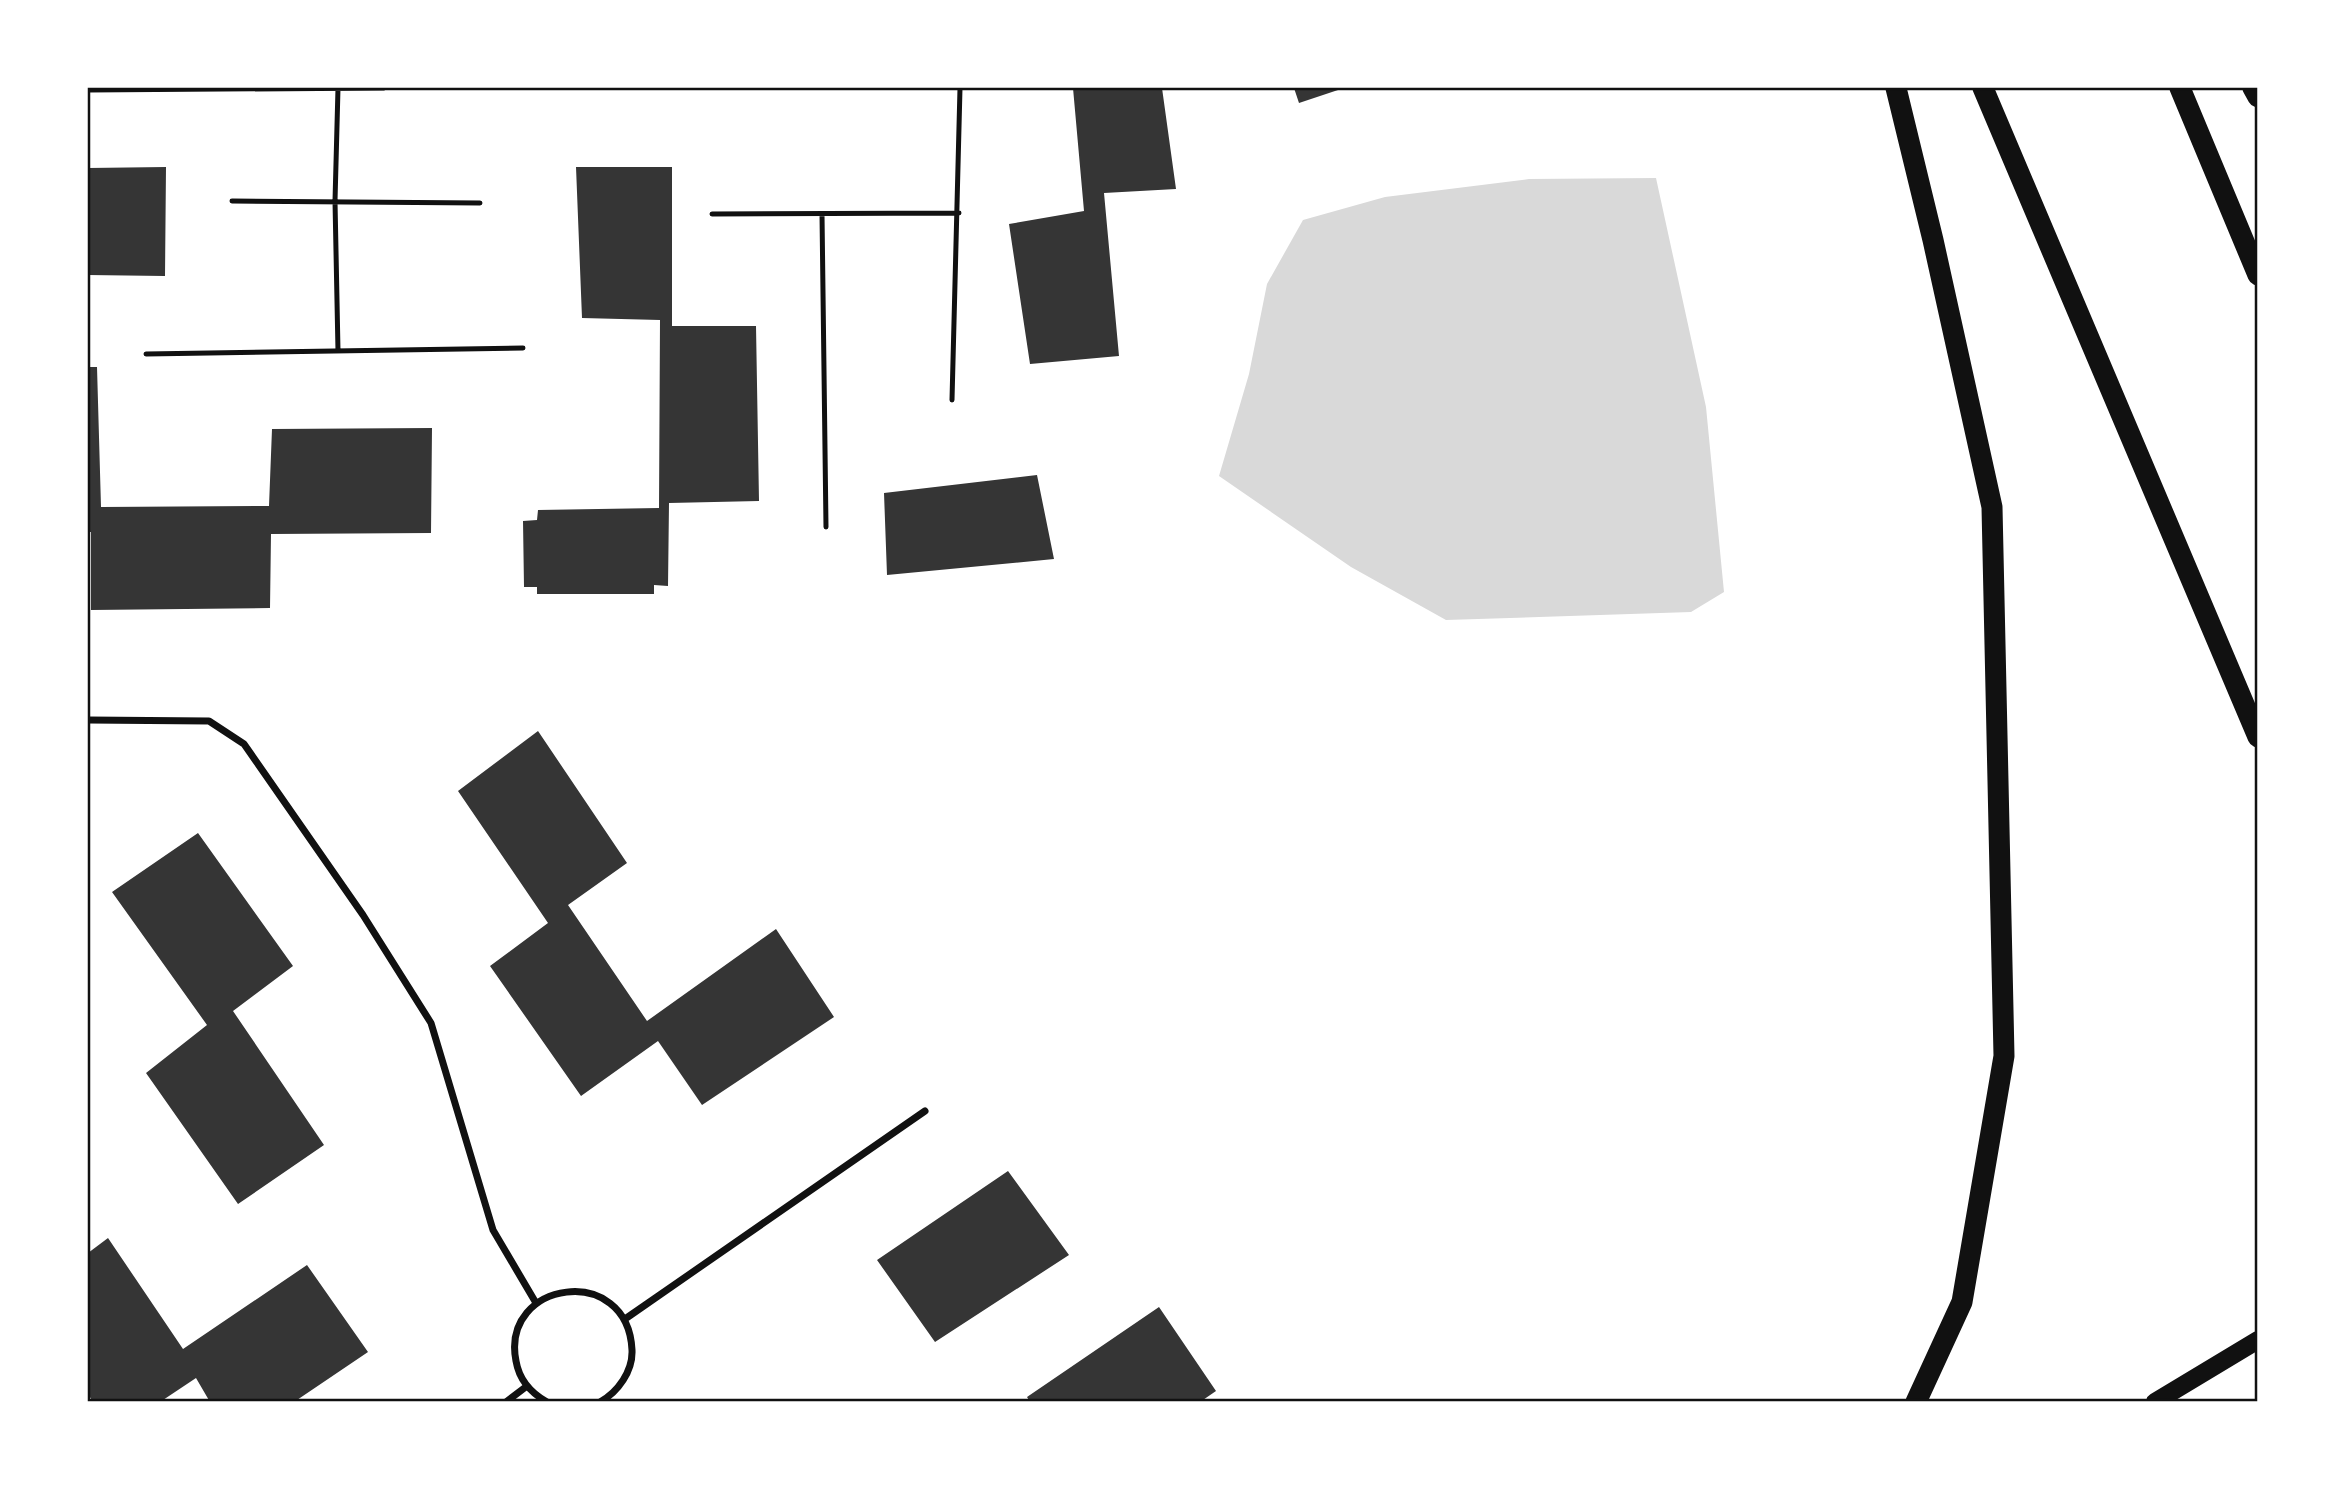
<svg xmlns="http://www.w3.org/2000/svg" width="2345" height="1489" viewBox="0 0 2345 1489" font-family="'Zilla Slab',serif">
  <rect width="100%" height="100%" fill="#fff"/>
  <path fill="#d9d9d9" d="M1656 178 1706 407 1724 592 1691 612 1446 620 1351 567 1219 476 1249 374 1267 284 1303 220 1385 197 1529 179Z"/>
  <path fill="#353535" d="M1073 88H1162L1176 189 1104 193 1119 356 1030 364 1009 224 1084 211Z
    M1294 88H1344L1299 103Z
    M166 167 165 276 88 275V168Z
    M576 167H672V326H756L759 501 669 503 668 586 654 585V594H537V587H524L523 521 537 520 538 510 659 508 660 320 582 318Z
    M88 367H97L101 507 269 506 272 429 432 428 431 533 271 534 270 608 91 610V532H88Z
    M1037 475 1054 559 887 575 884 493Z
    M538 731 627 863 568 905 647 1021 776 929 834 1017 702 1105 658 1041 581 1096 490 966 548 923 458 791Z
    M198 833 293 966 233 1011 324 1145 238 1204 146 1073 207 1025 112 892Z
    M1008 1171 1069 1255 935 1342 877 1260Z
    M108 1238 183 1349 307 1265 368 1352 294 1402H210L196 1378 160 1402H93L88 1394V1253Z
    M1159 1307 1216 1391 1200 1402H1030L1027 1397Z"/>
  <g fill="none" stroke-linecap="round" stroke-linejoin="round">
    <path stroke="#111" stroke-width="5" d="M338 88 335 201 338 351
      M88 90 384 88
      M232 201 480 203
      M712 214 959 213
      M822 214 826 527
      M146 354 523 348
      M952 400 960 88"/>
    <path stroke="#111" stroke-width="7" d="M88 720 209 721 244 744 363 915 431 1023 493 1230 536 1303
      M625 1319 925 1111
      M506 1402 527 1386
      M547 1402C531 1393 519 1379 516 1361 500 1280 628 1262 632 1350 633 1371 618 1392 600 1402"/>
    <path stroke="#111" stroke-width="18" d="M2155 1402 2258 1340"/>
    <path stroke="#111" stroke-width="21" d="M1896 88 1933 240 1992 507 2004 1056 1962 1302 1916 1402
      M1983 88 2258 737
      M2180 88 2258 275
      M2253 88 2258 97"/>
  </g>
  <rect width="2345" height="1489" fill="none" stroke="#ffffff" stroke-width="178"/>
  <rect x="89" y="89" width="2167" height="1311" fill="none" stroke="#111" stroke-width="2.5"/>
</svg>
